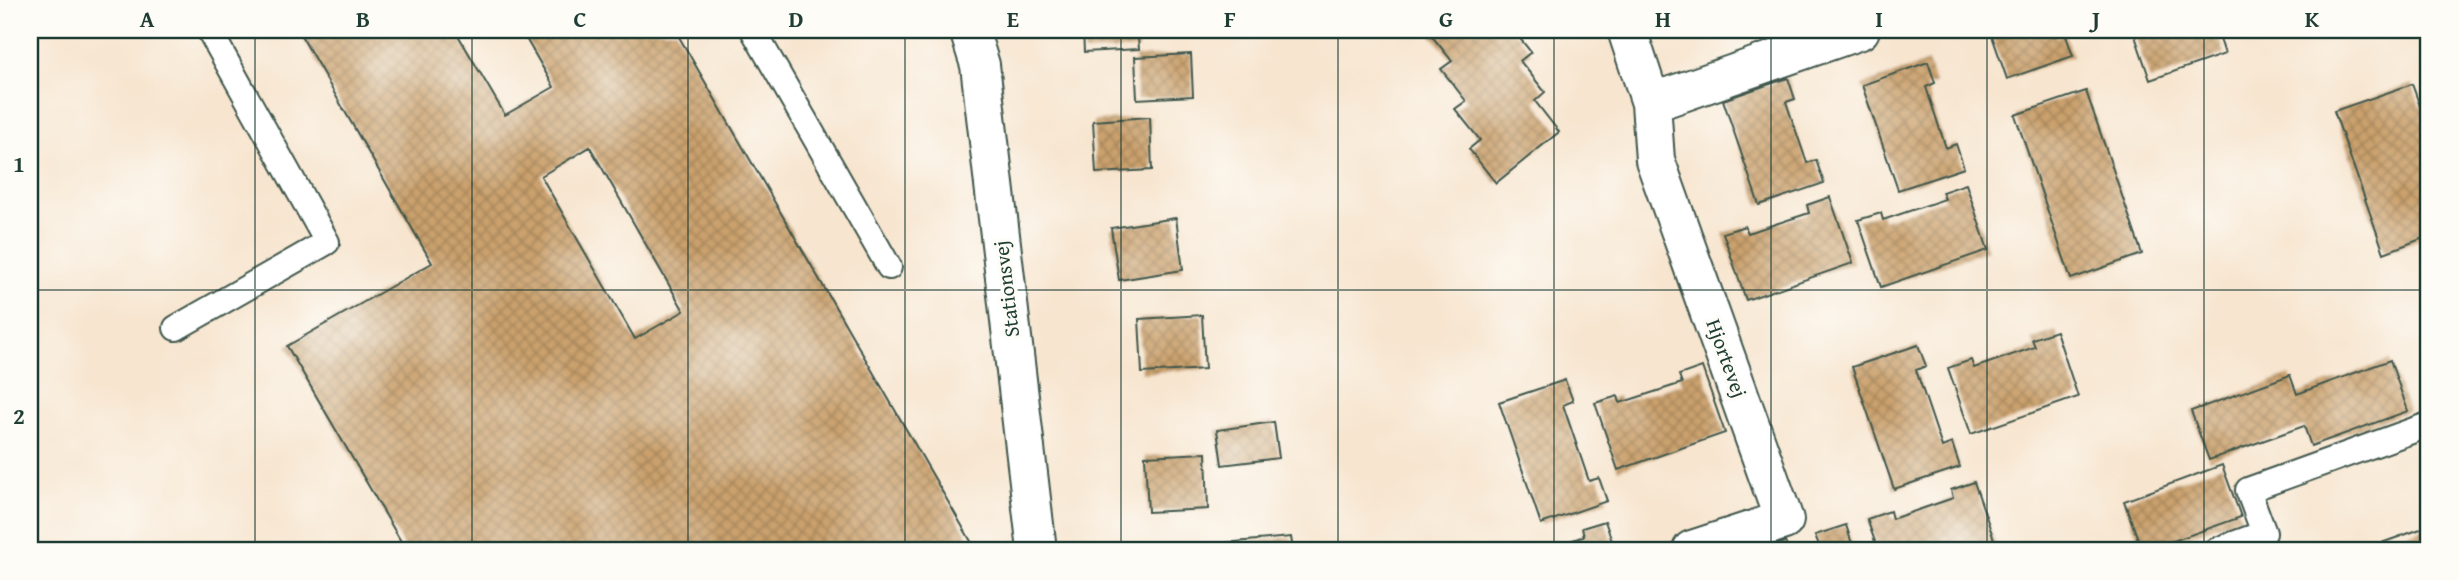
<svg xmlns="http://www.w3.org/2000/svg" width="2459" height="580" viewBox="0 0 2459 580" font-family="'Gentium Book Plus',serif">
  <defs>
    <pattern id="building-cross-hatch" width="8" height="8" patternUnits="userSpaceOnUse" patternTransform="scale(1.75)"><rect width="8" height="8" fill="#cba16d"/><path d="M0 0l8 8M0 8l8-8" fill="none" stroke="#a4845a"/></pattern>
  </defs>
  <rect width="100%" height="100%" fill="#fdfcf7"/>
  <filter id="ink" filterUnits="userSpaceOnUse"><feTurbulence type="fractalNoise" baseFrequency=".0143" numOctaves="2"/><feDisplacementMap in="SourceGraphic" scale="14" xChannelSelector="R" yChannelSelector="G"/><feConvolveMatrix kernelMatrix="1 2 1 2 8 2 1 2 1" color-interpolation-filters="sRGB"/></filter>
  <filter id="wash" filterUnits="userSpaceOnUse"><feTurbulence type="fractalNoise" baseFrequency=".00686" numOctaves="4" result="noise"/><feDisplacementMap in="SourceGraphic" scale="28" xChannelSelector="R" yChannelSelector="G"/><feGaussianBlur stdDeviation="1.57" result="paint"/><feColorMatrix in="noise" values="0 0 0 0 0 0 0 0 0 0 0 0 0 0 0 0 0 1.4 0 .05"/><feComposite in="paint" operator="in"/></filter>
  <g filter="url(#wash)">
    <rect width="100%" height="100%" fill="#f7e5cf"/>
    <g id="blocks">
      <path fill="url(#building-cross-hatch)" fill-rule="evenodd" d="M298 30H455L505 115 554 87 521 30H675L976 550H406L287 346 432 263ZM590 147 684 311 635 339 541 176Z
        M1083 30H1179V36L1138 38 1139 49 1084 52Z
        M1427 30H1513L1531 52 1520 61 1545 92 1535 101 1559 132 1496 183 1469 149 1480 140 1455 109 1466 101 1441 69 1452 61Z
        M1764 30H1790L1766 38Z
        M1990 30H2053L2055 36 2065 33 2073 56 2007 79Z
        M2133 30H2217L2225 54 2150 80Z
        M1191 54 1193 96 1137 99 1135 57Z
        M1928 62 1935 83 1926 87 1946 148 1956 144 1964 168 1898 190 1862 85Z
        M1788 78 1795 99 1786 102 1807 163 1816 160 1824 183 1759 205 1723 100Z
        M2412 84 2420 106 2424 105 2429 119V236L2384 253 2334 111Z
        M2086 91 2142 254 2071 279 2015 115Z
        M1150 117 1152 170 1096 173 1093 121Z
        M1966 184 1988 250 1881 287 1858 220 1881 213 1883 220 1945 199 1942 192Z
        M1830 197 1853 263 1746 300 1723 233 1745 226 1748 233 1809 213 1807 205Z
        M1176 218 1183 270 1119 280 1111 228Z
        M1202 315 1205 369 1142 373 1139 319Z
        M2056 331 2078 397 1971 434 1948 368 1971 360 1974 368 2035 347 2032 339Z
        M1918 345 1926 366 1916 370 1942 447 1952 443 1960 467 1894 489 1852 367Z
        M2390 360 2408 411 2311 446 2304 426 2209 460 2191 411 2290 375 2297 394Z
        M1702 367 1725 433 1618 470 1595 403 1618 396 1620 403 1682 383 1679 375Z
        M1565 380 1573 401 1563 405 1589 481 1599 478 1607 501 1541 524 1499 402Z
        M1274 422 1279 458 1222 465 1217 430Z
        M1206 453 1208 509 1148 512 1145 456Z
        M2222 465 2241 517 2148 550H2142L2124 501Z
        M1974 482 1997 548 1991 550H1878L1867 519 1890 511 1892 519 1953 498 1951 490Z
        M1605 521 1615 550H1545L1584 536 1582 528Z
        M1846 525 1854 550H1821L1815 535Z
        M2429 526V550H2362Z
        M1291 537 1293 550H1214L1213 544Z
        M1785 542 1788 550H1763Z"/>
    </g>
  </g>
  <g filter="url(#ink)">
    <use href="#blocks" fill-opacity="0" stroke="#3f564b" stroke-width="2"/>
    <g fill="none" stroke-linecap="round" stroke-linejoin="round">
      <defs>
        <path id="service" d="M753 30 889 267
          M176 328 327 242 209 30
          M2217 550 2264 533 2248 490 2428 425 2429 427"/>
        <path id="minor" d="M1627 30 1651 103 1655 160 1784 520 1692 550
          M1651 103 1860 30"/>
        <path id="tertiary" d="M969 30 980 65 1037 550"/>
      </defs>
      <use href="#service" stroke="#3f564b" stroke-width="28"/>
      <use href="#minor" stroke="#3f564b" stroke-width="42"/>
      <use href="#tertiary" stroke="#3f564b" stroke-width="42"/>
      <use href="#service" stroke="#fff" stroke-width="24"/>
      <use href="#minor" stroke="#fff" stroke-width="38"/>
      <use href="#tertiary" stroke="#fff" stroke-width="38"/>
    </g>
  </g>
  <path fill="none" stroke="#1f3d34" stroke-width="2" stroke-opacity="0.55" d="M255 30V550M472 30V550M688 30V550M905 30V550M1121 30V550M1338 30V550M1554 30V550M1771 30V550M1987 30V550M2204 30V550M30 290H2429"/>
  <g text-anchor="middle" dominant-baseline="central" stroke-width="7" stroke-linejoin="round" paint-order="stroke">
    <g font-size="21" fill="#1f3d34" stroke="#fdfcf7">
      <text transform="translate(1006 289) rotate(-97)">Stationsvej</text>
      <text transform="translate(1727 358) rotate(70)">Hjortevej</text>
    </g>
  </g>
  <rect width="2459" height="580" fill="none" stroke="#fdfcf7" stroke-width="77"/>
  <rect x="38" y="38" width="2382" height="504" fill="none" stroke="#1f3d34" stroke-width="2.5"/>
  <g font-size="23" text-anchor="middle" font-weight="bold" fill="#1f3d34">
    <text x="147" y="27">A</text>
    <text x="363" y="27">B</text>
    <text x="580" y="27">C</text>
    <text x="796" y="27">D</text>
    <text x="1013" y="27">E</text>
    <text x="1230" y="27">F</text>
    <text x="1446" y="27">G</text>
    <text x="1663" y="27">H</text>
    <text x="1879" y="27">I</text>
    <text x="2096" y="27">J</text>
    <text x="2312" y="27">K</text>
    <text x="19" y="172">1</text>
    <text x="19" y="424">2</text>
  </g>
</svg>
